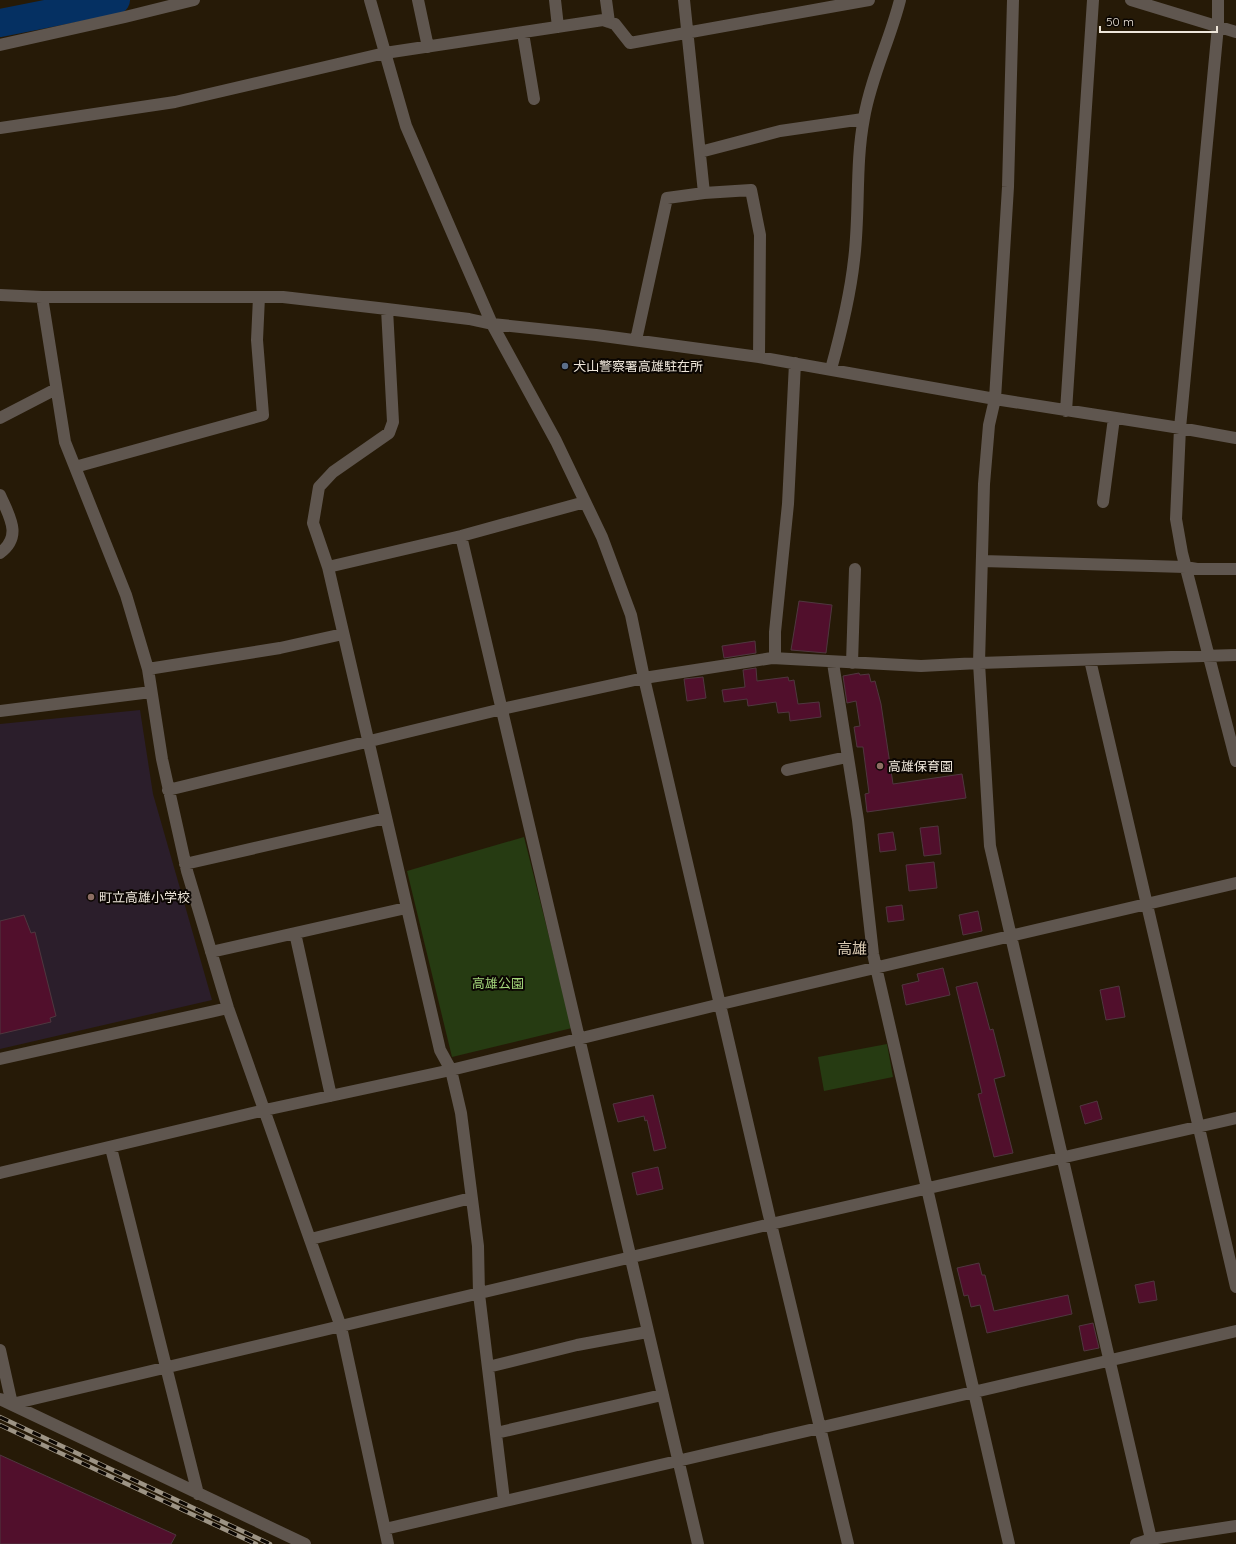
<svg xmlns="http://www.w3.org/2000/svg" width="1236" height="1544" viewBox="0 0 1236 1544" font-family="Quicksand,'Noto Sans JP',sans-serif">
  <rect width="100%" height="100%" fill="#261a07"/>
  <path fill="#2b1e2b" d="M140 710 153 794 212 1000 0 1049V724Z"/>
  <path fill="#263b12" d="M524 837 572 1028 452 1057 407 871Z
    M887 1044 893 1077 824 1091 818 1057Z"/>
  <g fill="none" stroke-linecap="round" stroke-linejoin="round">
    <path stroke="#053062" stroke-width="28" d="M0 23 116 0"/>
  </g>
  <path fill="#510f2c" stroke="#4f373f" d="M799 601 832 605 826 653 791 650Z
    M755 641 756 653 724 658 722 646Z
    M756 668 757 681 788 677 789 681 794 680 798 704 819 702 821 717 790 721 789 712 778 713 776 702 748 706 747 699 724 702 722 690 745 687 743 670Z
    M859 673 860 675 869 674 871 682 875 681 881 704 893 784 962 774 966 798 867 812 865 794 869 793 863 747H857L854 727 860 726 856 701 847 703 843 676Z
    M703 677 706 698 687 701 684 679Z
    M938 826 941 854 924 856 920 828Z
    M893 832 896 850 880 852 878 834Z
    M934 862 937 888 909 891 906 865Z
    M902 905 904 920 888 922 886 907Z
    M978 911 982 931 963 935 959 915Z
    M24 915 31 933 35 932 56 1016 50 1018 51 1022 0 1034V921Z
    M943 968 950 995 906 1005 902 985 919 981 917 974Z
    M977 982 990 1030 993 1029 1005 1076 994 1079 1013 1153 994 1157 978 1094 982 1093 956 987Z
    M1119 986 1125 1017 1106 1020 1100 990Z
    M653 1095 666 1148 654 1151 647 1120 645 1121 644 1116 618 1122 613 1104Z
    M1097 1101 1102 1119 1085 1124 1080 1106Z
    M658 1167 663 1189 637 1195 632 1173Z
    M979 1263 982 1275H985L994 1311 1068 1295 1072 1314 987 1333 980 1305 971 1307 968 1295 964 1296 957 1268Z
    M1154 1281 1157 1300 1139 1303 1135 1285Z
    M1093 1323 1099 1348 1084 1351 1079 1326Z
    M0 1455 176 1535 171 1544H0Z"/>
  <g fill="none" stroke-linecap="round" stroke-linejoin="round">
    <path stroke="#5f564f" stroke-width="12" d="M370 0 406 126 454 237 492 324 556 441 602 537 631 615 644 678 771 1224 848 1544
      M418 0 428 47
      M555 0 558 27
      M606 0 609 22
      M684 0 704 193
      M1013 0 1008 187 995 399 989 425 984 484 979 663 990 846 1151 1539
      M1131 0 1236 32
      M1218 0V26L1180 428 1176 519 1182 553 1236 761
      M523 33 534 99
      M0 45 125 17 194 0
      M0 128 175 102 385 53 603 20 615 24 630 43 869 0
      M700 152 780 131 863 119
      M0 295 42 297H283L387 309 469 319 492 324 596 335 759 357 995 399 1180 428 1236 438
      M42 297 65 442 126 595 148 669 162 759 187 871 228 1008 341 1327 388 1544
      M636 340 667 198 704 193 751 190 760 235 759 357
      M831 369C841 333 850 297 854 260 860 213 855 165 864 118 871 77 890 40 900 0
      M1066 411 1093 0
      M0 418 56 389
      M75 467 263 415 257 340 259 297
      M0 495C9 516 23 536 0 553
      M1103 502 1114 418
      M461 536 698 1544
      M982 561 1185 567 1197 569H1236
      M328 567 313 523 319 487 333 472 389 433 393 422 387 309
      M775 658V632L788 504 795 363
      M1090 660 1236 1287
      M833 663 858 820 873 954 1009 1544
      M852 663 855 569
      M148 669 280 648 343 634
      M0 711 151 692
      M787 770 847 757
      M168 790 502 709 644 678 772 658 921 666 979 663 1236 655
      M185 864 386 818
      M295 933 331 1096
      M211 952 406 908
      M0 1059 228 1008
      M111 1148 198 1494
      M0 1173 265 1110 451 1070 721 1004 1236 883
      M311 1239 471 1198
      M0 1350 12 1404
      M488 1367 577 1345 647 1332
      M0 1399 305 1544
      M12 1404 771 1224 1236 1118
      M496 1433 662 1395
      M504 1500 479 1294 478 1246 461 1113 451 1070 440 1050 328 567 461 536 585 502
      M385 1529 1236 1331
      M1136 1544 1151 1539 1236 1526"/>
    <defs>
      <path id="rail" d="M0 1417 270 1544
        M0 1425 256 1544"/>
    </defs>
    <use href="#rail" stroke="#9d9485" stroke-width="4.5"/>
    <use href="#rail" stroke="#0b0602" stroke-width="3" stroke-dasharray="9" stroke-linecap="butt"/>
  </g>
  <circle fill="#5c6f8a" stroke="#0b0602" stroke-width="1.5" cx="565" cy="366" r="4"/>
  <g fill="#8d6e63" stroke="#0b0602" stroke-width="1.5">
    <circle cx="880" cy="766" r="4"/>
    <circle cx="91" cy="897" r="4"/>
  </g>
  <g text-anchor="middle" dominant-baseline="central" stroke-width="4" stroke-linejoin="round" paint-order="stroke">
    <g font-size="13" fill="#eee6da" stroke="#0b0602" text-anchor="start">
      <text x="573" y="366">犬山警察署高雄駐在所</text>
      <text x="888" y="766">高雄保育園</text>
      <text x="99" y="897">町立高雄小学校</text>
    </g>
    <g font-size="13" fill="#a4d67b" stroke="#0b0602">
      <text x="498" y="983">高雄公園</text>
    </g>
    <g font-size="15" fill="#d9c9b2" stroke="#0b0602">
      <text x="852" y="948">高雄</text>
    </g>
  </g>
  <path d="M1100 26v6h117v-6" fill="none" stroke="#eee6da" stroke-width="2"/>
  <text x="1106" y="26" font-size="12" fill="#eee6da" stroke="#0b0602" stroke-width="3" paint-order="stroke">50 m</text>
</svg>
